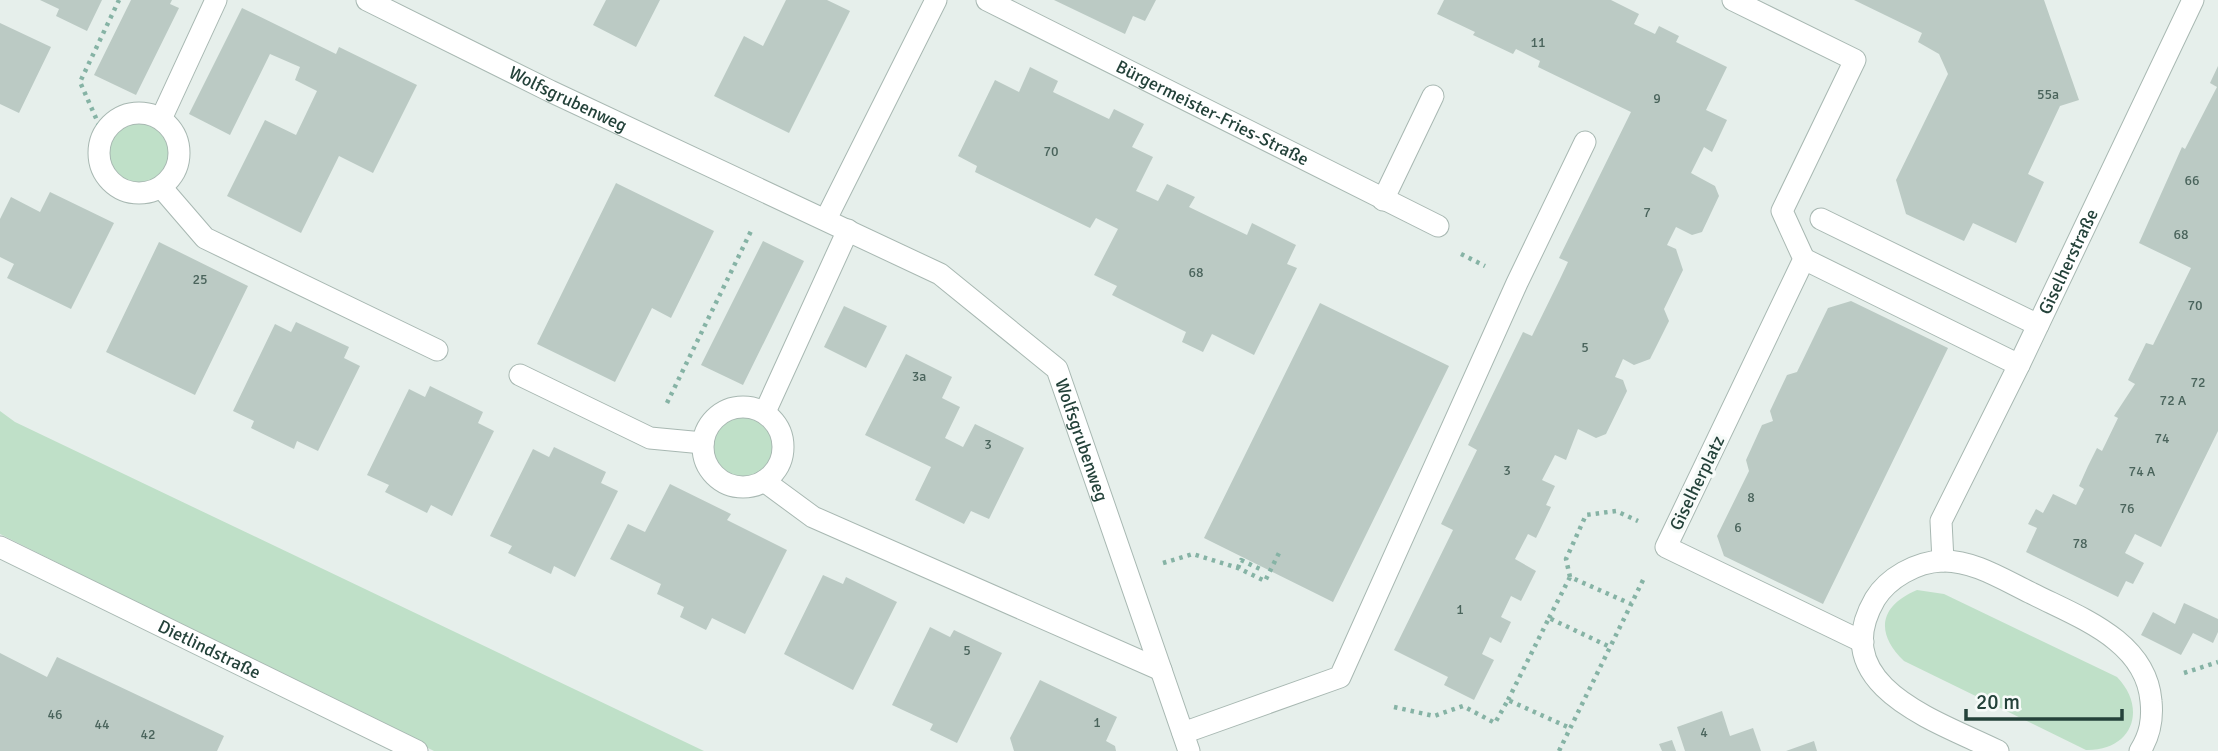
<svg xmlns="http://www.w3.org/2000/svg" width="2218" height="751" viewBox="0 0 2218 751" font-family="Signika,sans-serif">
  <rect width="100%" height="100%" fill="#e6efeb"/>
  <path fill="#bfe0c8" d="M99 153a40 40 0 1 1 80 0a40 40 0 1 1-80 0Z
    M703 447a40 40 0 1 1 80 0a40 40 0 1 1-80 0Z
    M0 411 15 422 704 751H434L0 534Z
    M1917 590 1944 594 2117 677C2148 709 2132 751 2086 750L1904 661C1875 633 1879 606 1917 590Z"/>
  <path fill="#bbcac4" d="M40 0H102L87 31 56 16 59 9Z
    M131 0H172L170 4 179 8 136 95 94 75Z
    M606 0H660L636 47 593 25Z
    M786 0H827L850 11 789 133 714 96 744 36 763 46Z
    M1054 0H1156L1145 21 1133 16 1125 34Z
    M1444 0H1611L1639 14 1634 24 1655 34 1659 26 1679 36 1676 42 1727 67 1706 110 1727 120 1712 152 1704 147 1691 173 1715 186 1719 196 1702 232 1692 235 1676 227 1667 245 1676 249 1683 270 1664 309 1669 321 1650 359 1634 365 1623 359 1615 377 1623 380 1627 391 1606 434 1596 438 1578 429 1566 460 1555 455 1542 480 1555 486 1546 505 1551 507 1536 538 1528 534 1515 559 1536 571 1521 601 1511 596 1501 617 1511 622 1501 643 1490 637 1482 654 1494 660 1474 700 1444 685 1448 677 1394 650 1453 530 1441 524 1477 450 1468 445 1523 332 1532 336 1560 279 1568 262 1559 258 1631 112 1538 67 1540 61 1516 49 1513 54 1473 35 1475 32 1437 14Z
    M1854 0H2044L2079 100 2060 106 2028 174 2044 182 2016 243 1973 223 1964 241 1906 214 1896 180 1948 74 1939 54 1918 42 1922 33Z
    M242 8 336 54 339 47 417 85 373 173 339 156 301 233 227 196 265 120 296 135 317 91 295 80 300 67 270 54 230 135 189 114Z
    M0 23 51 47 19 113 0 104Z
    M2218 66V431L2161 547 2135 534 2125 553 2144 563 2133 584 2126 581 2118 597 2026 552 2037 528 2028 524 2036 509 2043 513 2053 494 2076 505 2084 489 2079 486 2088 466 2097 448 2102 451 2118 418 2114 416 2135 384 2128 380 2146 343 2153 345 2191 268 2139 243 2182 147 2185 149 2217 87 2210 83Z
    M1030 67 1058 81 1053 92 1109 119 1114 109 1144 124 1132 147 1153 157 1136 191 1158 201 1167 184 1195 197 1189 207 1247 235 1252 223 1296 245 1287 264 1297 268 1254 355 1212 334 1203 352 1182 342 1186 332 1112 295 1117 286 1094 275 1118 229 1096 218 1090 228 975 172 977 166 958 156 995 80 1019 92Z
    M616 183 714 231 671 318 652 308 615 382 537 344Z
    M50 192 114 223 71 309 7 278 14 264 0 257V219L11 197 40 212Z
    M763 241 804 261 743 385 701 365Z
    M159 242 248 286 195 395 106 352Z
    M1851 301 1948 348 1823 604 1724 556 1717 536 1749 471 1746 460 1762 425 1773 421 1770 411 1787 375 1797 372 1828 308Z
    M1320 303 1449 366 1333 602 1204 538Z
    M844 306 887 326 866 368 824 347Z
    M296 322 349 347 344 358 360 366 318 451 297 441 294 449 251 428 254 421 233 411 275 324 291 332Z
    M906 354 952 377 942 398 960 407 945 438 963 447 975 424 1024 448 989 519 971 511 964 524 915 500 931 467 865 435Z
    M430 386 483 412 478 423 494 431 452 516 431 505 427 513 385 492 389 485 367 475 409 389 425 397Z
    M554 447 606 472 601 483 618 491 575 577 554 566 551 574 508 553 512 546 490 536 533 449 549 457Z
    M670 484 731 514 727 520 787 550 745 634 712 618 706 630 680 617 684 607 657 594 661 584 610 559 628 524 645 532Z
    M823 575 843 584 846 577 897 602 853 690 784 654Z
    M2184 603 2218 619V632L2213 643 2193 633 2181 655 2141 635 2153 612 2175 624Z
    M930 627 950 637 954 630 1002 653 957 743 930 730 933 724 892 705Z
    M0 653 47 677 57 657 224 736 217 751H0Z
    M1040 680 1117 717 1106 741 1115 746 1116 751H1014L1010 738Z
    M1722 711 1730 736 1753 728 1761 751H1685L1677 727Z
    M1672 740 1676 751H1662L1659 744Z
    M1814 741 1817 751H1786Z"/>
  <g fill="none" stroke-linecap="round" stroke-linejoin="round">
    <defs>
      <g id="minor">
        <path id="s1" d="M367 0 550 91 940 274 1057 369 1189 751"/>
        <path id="s2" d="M987 0 1438 226"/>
        <path d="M1733 0 1855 60 1782 211 1804 259 1666 547 1863 642"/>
        <circle cx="139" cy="153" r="40"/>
        <path d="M161 119 216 0"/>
        <path d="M161 187 205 238 437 350"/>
        <path d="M1383 200 1433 96"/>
        <path d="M826 219 936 0"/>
        <path d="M1821 219 2038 325"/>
        <path d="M1804 259 2019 365"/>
        <path d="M520 375 650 438 703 443"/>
        <circle cx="743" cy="447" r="40"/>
        <path d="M765 412 848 230"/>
        <path d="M764 481 813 517 1161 670"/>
        <path id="s3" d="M0 547 417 751"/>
        <path id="s4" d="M1943 561 1941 521 2019 365 2193 0"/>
        <path d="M1183 733 1340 677 1517 283 1585 142"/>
        <path d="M1998 751C1940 722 1824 687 1875 599 1888 578 1916 562 1942 561 1973 560 2004 580 2031 593 2078 617 2146 640 2151 701 2153 720 2150 735 2140 751"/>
      </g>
    </defs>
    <use href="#minor" stroke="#a8b8b2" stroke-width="23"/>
    <path stroke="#86b3a5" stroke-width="4.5" stroke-dasharray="3.5 5" stroke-linecap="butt" d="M103 134 80 82 119 0
      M1461 254 1485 266
      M667 403 752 229
      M1163 563 1193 554 1238 568 1265 581 1280 551
      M1238 568 1241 560 1264 571
      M1570 577 1566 559 1586 515 1616 511 1638 521
      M1549 618 1570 577 1631 604
      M2184 673 2218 662
      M1508 700 1549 618 1610 647
      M1394 707 1434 716 1463 706 1495 723 1508 700 1570 728
      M1559 751 1645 576"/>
    <use href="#minor" stroke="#fff" stroke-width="21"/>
  </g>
  <g text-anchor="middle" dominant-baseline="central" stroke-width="7" stroke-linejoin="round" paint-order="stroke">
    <g font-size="14" fill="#4a645c">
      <text x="1538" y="42">11</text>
      <text x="2048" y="94">55a</text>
      <text x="1657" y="98">9</text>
      <text x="1051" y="151">70</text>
      <text x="2192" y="180">66</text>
      <text x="1647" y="212">7</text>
      <text x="2181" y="234">68</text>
      <text x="1196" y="272">68</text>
      <text x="200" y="279">25</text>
      <text x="2195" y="305">70</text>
      <text x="1585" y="347">5</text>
      <text x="919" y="376">3a</text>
      <text x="2198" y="382">72</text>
      <text x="2173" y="400">72 A</text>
      <text x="2162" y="438">74</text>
      <text x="988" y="444">3</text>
      <text x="1507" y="470">3</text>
      <text x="2142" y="471">74 A</text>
      <text x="1751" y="497">8</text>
      <text x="2127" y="508">76</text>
      <text x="1738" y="527">6</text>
      <text x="2080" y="543">78</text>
      <text x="1460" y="609">1</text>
      <text x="967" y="650">5</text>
      <text x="55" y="714">46</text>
      <text x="1097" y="722">1</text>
      <text x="102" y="724">44</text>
      <text x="1704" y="732">4</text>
      <text x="148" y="734">42</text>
    </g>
    <g font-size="18" fill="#24423a" stroke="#f7fbf9">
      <text stroke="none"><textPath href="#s1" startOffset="224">Wolfsgrubenweg</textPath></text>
      <text stroke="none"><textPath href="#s2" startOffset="252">Bürgermeister-Fries-Straße</textPath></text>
      <text stroke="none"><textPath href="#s4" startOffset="329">Giselherstraße</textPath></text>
      <text stroke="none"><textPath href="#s1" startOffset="861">Wolfsgrubenweg</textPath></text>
      <text transform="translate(1697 483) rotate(-64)">Giselherplatz</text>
      <text stroke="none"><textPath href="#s3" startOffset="233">Dietlindstraße</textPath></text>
    </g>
  </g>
  <path d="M1966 709v10h156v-10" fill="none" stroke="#24423a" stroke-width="3.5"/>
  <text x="1976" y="709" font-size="21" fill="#24423a" stroke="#f7fbf9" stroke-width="5" paint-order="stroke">20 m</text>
</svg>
